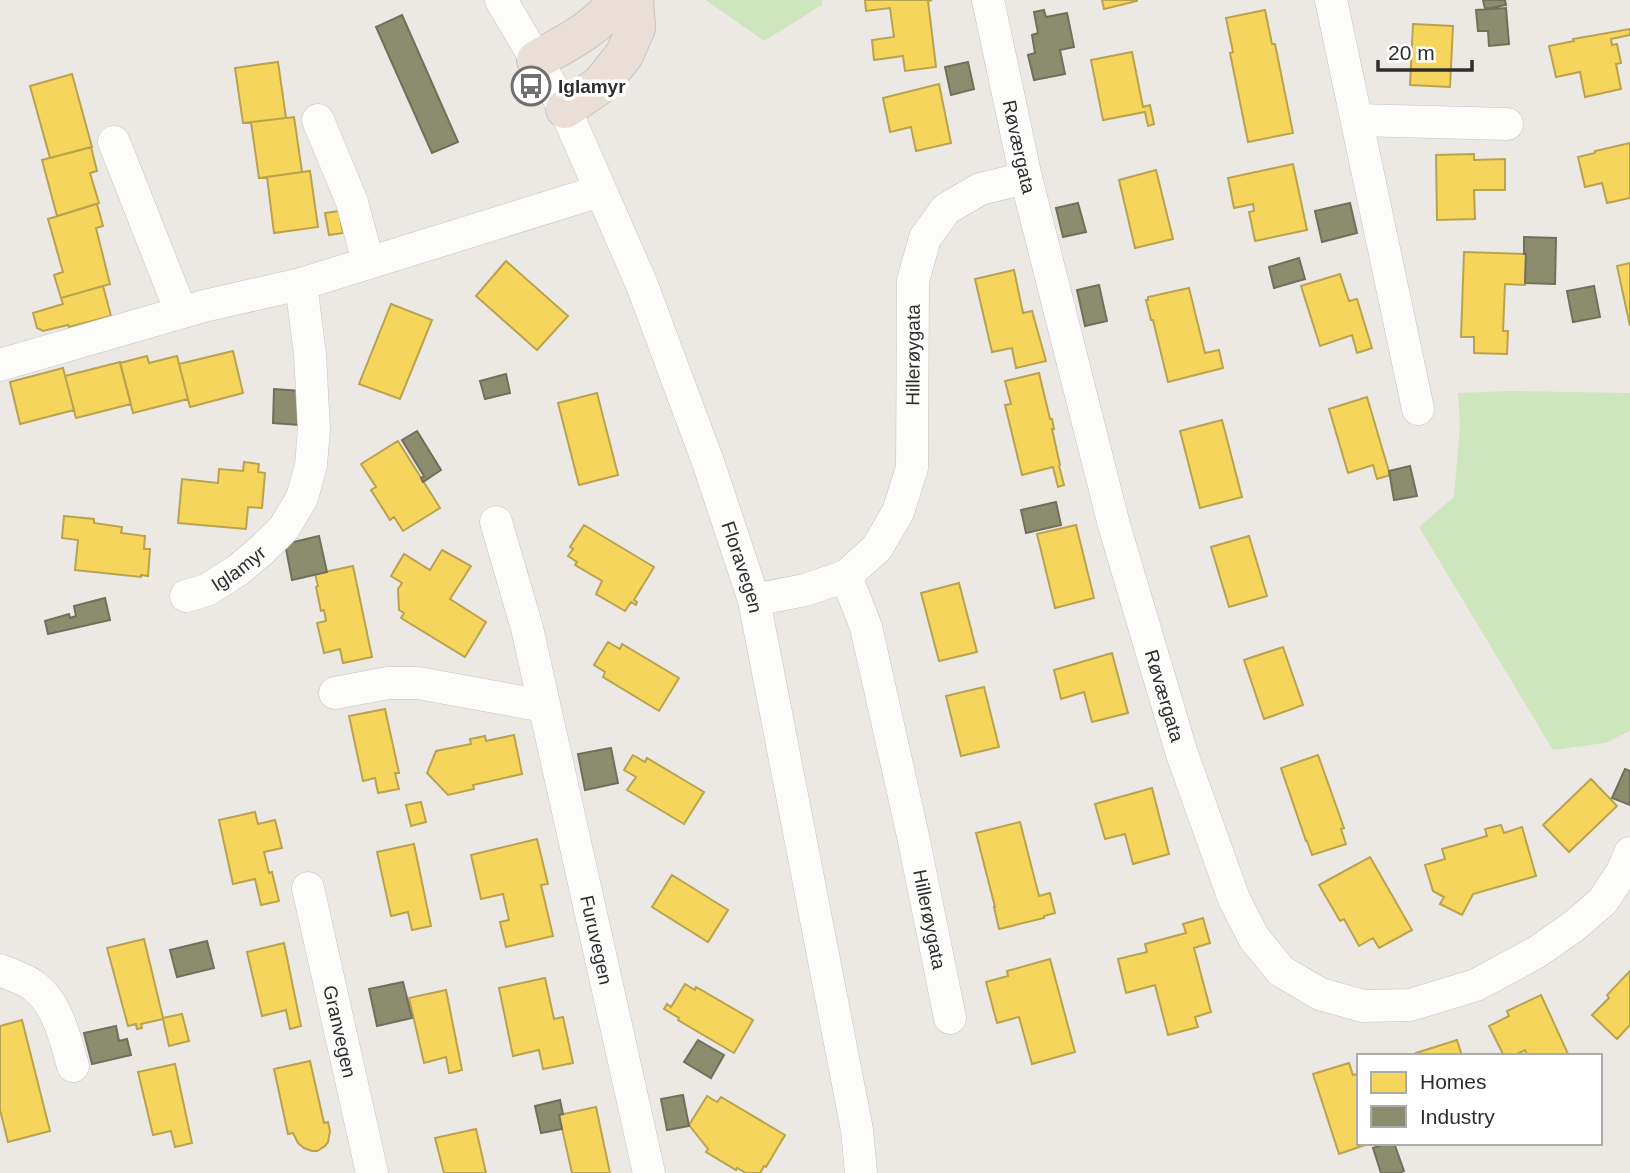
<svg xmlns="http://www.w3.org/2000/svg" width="1630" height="1173" viewBox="0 0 1630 1173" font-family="Arial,sans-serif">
  <rect width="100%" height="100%" fill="#ece8e4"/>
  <path fill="#cee6be" d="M706 0H822V5L764 41Z
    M1510 391 1630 393V731L1605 743 1553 750 1419 527 1454 497 1460 426 1458 393Z"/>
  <path fill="#f6d55c" stroke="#baa34e" stroke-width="2" d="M865 0H932L928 1 936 67 905 71 903 56 874 60 872 40 894 37 890 8 866 11Z
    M1102 0H1137V1L1104 9Z
    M1265 10 1272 44H1275L1293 133 1248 142 1230 53 1233 52 1226 18Z
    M1413 24 1453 26 1450 87 1410 85Z
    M1630 29V35L1611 39 1612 45 1617 44 1621 63 1616 64 1621 89 1585 97 1580 72 1556 77 1549 46 1574 41 1573 39Z
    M1132 52 1143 107 1150 105 1154 124 1148 126 1145 112 1103 120 1091 60Z
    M278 62 286 118 243 123 235 68Z
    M72 74 92 147 50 158 30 86Z
    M939 84 951 143 916 151 911 127 890 132 883 98Z
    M294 117 302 172 259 178 251 122Z
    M1630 143V198L1607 203 1602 183 1585 187 1578 157 1595 153V151Z
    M91 147 97 171 90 173 99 203 57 216 42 160Z
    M1474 154V160L1505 159V190H1474L1475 219 1437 220 1436 155Z
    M1293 164 1307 230 1255 241 1249 212 1254 211 1253 204 1234 208 1228 178Z
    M1156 170 1173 239 1135 248 1119 180Z
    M310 171 318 227 274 233 267 177Z
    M97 204 103 226 96 228 110 284 61 298 54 275 63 272 48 219Z
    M339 211 343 233 329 235 325 213Z
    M1464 252 1526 254 1525 285 1505 284 1503 331H1508L1507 354 1474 353V337H1461Z
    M506 261 568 316 537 350 476 296Z
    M1630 263V326L1617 266Z
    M1014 270 1023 313 1032 311 1046 361 1016 368 1012 348 992 352 975 279Z
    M1340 274 1349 301 1357 299 1372 348 1357 353 1352 335 1320 346 1301 286Z
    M103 286 111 316 69 327 68 325 43 331 37 328 33 313 63 304 61 298Z
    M1189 288 1205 353 1219 350 1223 368 1168 382 1153 320H1151L1146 300H1148V297Z
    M391 304 432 320 400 399 359 384Z
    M233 351 243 393 190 407 179 364Z
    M147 356 149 363 177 356 188 399 133 413 120 363Z
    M120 362 131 404 76 418 65 376Z
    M63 368 74 410 20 424 10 382Z
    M1039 373 1050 419H1052L1054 429H1052L1060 465 1059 466 1064 485 1058 487 1053 467 1022 475 1005 405 1011 404 1005 381Z
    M597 393 618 475 579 485 558 403Z
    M1367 397 1390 475 1377 479 1373 465 1348 473 1329 409Z
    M1222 420 1242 497 1200 508 1180 431Z
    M398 441 440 508 403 531 394 517 390 520 371 490 376 487 361 464Z
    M244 462 259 464 258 472 265 473 262 508 248 507 246 529 178 523 182 479 218 483 219 469 243 471Z
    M64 516 94 519V523L122 527 121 533 145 536 144 549H150L148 576 141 575V577L75 570 78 540 62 538Z
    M584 525 654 567 634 600 637 602 636 605 631 602 625 611 596 594 602 581 575 565 577 562 568 556 573 549 570 547Z
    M1076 525 1094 598 1055 608 1037 534Z
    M1249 536 1267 596 1229 607 1211 547Z
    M442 550 471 566 450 599 486 622 465 657 401 618 404 613 399 610 398 589 402 583 391 576 404 554 430 570Z
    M353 566 372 657 343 663 340 649 324 653 317 623 326 621 324 610 321 611 316 587 318 586 315 574Z
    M959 583 977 652 939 661 921 593Z
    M608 642 620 649 622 644 679 678 659 711 603 677 605 672 594 665Z
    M1283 647 1303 705 1264 719 1244 660Z
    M1112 653 1128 713 1092 722 1084 692 1061 699 1054 670Z
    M984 687 999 747 961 756 946 696Z
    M385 709 399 773H395L399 789 378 793 375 778 363 781 349 716Z
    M514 735 522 774 473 785 474 789 448 795 427 773 436 751 471 744 470 739 485 736 486 741Z
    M633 755 645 762 647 758 704 792 684 824 627 790 636 777 624 770Z
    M1318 755 1344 828 1341 829 1346 844 1312 855 1307 841H1306L1281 768Z
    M1591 779 1617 806 1569 852 1543 825Z
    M1152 788 1169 854 1133 864 1125 834 1105 839 1095 804Z
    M421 802 426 822 411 826 406 805Z
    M255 812 258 824 275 820 282 848 264 852 269 873 272 872 279 901 261 905 255 879 233 884 219 820Z
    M1020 822 1039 896 1050 893 1055 913 1044 916V918L999 929 994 907H995L976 833Z
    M1501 825 1504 833 1522 827 1536 876 1473 894 1462 915 1440 904 1444 897 1433 891 1425 865 1445 859 1442 849 1487 836 1485 829Z
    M537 839 548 884 541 885 553 936 506 947 500 922 509 920 503 894 481 899 471 855Z
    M414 844 431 926 412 930 408 912 391 916 377 852Z
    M1370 857 1412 930 1379 948 1373 938 1359 946 1344 919 1340 921 1319 885Z
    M672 875 728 910 708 942 652 907Z
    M1203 918 1210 943 1194 948 1211 1012 1195 1017 1198 1027 1168 1035 1155 985 1126 993 1118 959 1147 952 1145 944 1186 933 1183 924Z
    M144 939 163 1018 182 1014 189 1041 169 1046 163 1019 141 1024 142 1028 137 1029 136 1024 128 1026 107 948Z
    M284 943 301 1026 290 1029 286 1010 262 1016 247 952Z
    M1050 959 1075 1052 1032 1064 1019 1017 997 1023 986 982 1008 976 1007 971Z
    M1630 971V1025L1617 1039 1592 1015 1609 998 1607 995Z
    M545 978 554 1019 563 1017 573 1063 543 1069 539 1050 513 1056 499 988Z
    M685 984 695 990 696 987 753 1020 734 1053 678 1020 679 1018 664 1009 667 1004 671 1007Z
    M446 990 462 1070 451 1073H449L446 1057 424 1063 409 998Z
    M1541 995 1569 1056H1528L1525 1050 1513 1056H1504L1489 1026 1509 1016 1507 1011Z
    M22 1020 50 1131 8 1142 0 1110V1026Z
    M1457 1040 1462 1056H1417L1416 1053Z
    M310 1061 324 1123 328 1122 330 1131 328 1142 325 1146 317 1151H312L304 1148 298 1143 293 1133 288 1134 274 1069Z
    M1349 1063 1353 1075 1357 1074 1359 1079V1143H1371L1339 1154 1313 1074Z
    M175 1064 192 1143 175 1147 171 1131 153 1135 138 1072Z
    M707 1096 717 1102 721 1097 785 1135 766 1167 764 1166 760 1173H746L737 1168 736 1170 706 1152 708 1149 689 1125Z
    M596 1107 610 1173H572L559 1115Z
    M476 1129 486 1173H444L435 1138Z"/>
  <path fill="#8c8c6e" stroke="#70705b" stroke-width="2" d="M1483 0H1505L1506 5 1485 9Z
    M1506 8 1509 44 1489 46 1488 31H1478L1476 10Z
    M1044 10 1046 17 1067 13 1074 47 1060 50 1065 74 1034 80 1028 55 1035 53 1032 35 1038 33 1034 12Z
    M402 15 458 142 432 153 376 27Z
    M968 62 974 89 951 95 945 67Z
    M1078 203 1086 232 1063 237 1056 208Z
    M1350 203 1357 233 1322 242 1315 211Z
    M1524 237 1556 238 1555 284 1525 283 1526 254H1524Z
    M1299 258 1305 279 1274 288 1269 267Z
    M1099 285 1107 321 1085 326 1077 290Z
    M1594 286 1600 317 1573 322 1567 291Z
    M506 374 510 393 485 399 480 381Z
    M274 389 301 391 299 425 273 423Z
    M417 431 441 470 423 482 421 478 424 476 402 440Z
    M1410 466 1417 496 1394 500 1389 471Z
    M1056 502 1061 525 1026 533 1021 510Z
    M319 536 327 572 292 580 285 544Z
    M105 598 110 620 48 634 45 621 69 614 70 618 76 616 74 606Z
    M611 748 618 783 585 790 578 754Z
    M1625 769 1630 771V805L1612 798Z
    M207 941 214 968 177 977 170 950Z
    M403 982 412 1018 377 1026 369 989Z
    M116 1026 119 1041 127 1039 131 1055 92 1064 84 1033Z
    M698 1040 724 1055 711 1078 684 1062Z
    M683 1095 689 1126 667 1130 661 1099Z
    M560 1100 563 1114 559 1115 562 1129 541 1133 535 1106Z
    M1389 1143H1394L1404 1171 1399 1173H1381L1373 1148Z"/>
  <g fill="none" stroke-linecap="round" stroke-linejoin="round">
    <defs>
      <g id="minor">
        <path id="s1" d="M501 0 565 109 642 285 708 462 754 600 857 1130 861 1173"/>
        <path id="s2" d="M988 0 1026 178 1114 525 1182 754 1234 899 1254 938 1281 971 1320 994 1363 1006 1410 1005 1476 985 1537 952 1574 926 1603 901 1622 872 1630 853"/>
        <path d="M1331 0 1418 409"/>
        <path d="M318 120 352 202 368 262"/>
        <path d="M1357 120 1507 124"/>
        <path d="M114 142 181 312"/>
        <path d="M0 365 204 306 301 284 600 191"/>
        <path id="s3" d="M496 522 527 628 649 1173"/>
        <path id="s4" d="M846 576 866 627 913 836 950 1018"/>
        <path id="s5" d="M186 596 207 590 238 570 262 550 284 528 302 498 311 465 314 429 310 354 301 284"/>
        <path id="s6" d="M754 600 805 590 846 576 877 548 898 512 912 468 913 281 925 238 946 209 980 189 1026 178"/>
        <path d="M335 693 388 683H418L544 706"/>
        <path id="s7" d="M308 888 372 1173"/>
        <path d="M0 970C11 975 26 979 35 987 57 1003 66 1041 73 1066"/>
      </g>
      <path id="highway" d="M536 60C566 43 597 29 617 0
        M565 109 600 85 624 55 636 28 634 0"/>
    </defs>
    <use href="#minor" stroke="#c5c4c5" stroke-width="33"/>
    <use href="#highway" stroke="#c6c5c4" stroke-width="40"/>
    <use href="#minor" stroke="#fcfcfb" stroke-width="32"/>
    <use href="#highway" stroke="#eadfd6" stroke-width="38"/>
  </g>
  <defs>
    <symbol id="bus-ring" viewBox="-11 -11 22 22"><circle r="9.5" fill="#fff" stroke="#706f6e" stroke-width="1.5"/><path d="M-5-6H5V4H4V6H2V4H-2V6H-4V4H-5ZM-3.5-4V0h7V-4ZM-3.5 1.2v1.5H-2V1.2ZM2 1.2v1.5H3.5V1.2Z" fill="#706f6e"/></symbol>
  </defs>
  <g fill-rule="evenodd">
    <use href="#bus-ring" x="509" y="64" width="44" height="44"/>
  </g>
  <g text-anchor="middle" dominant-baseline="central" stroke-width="7" stroke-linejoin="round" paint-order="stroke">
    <g font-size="19" font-weight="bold" fill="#2e2e2e" stroke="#fff" text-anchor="start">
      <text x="558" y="86">Iglamyr</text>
    </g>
    <g font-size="19" fill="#2e2e2e" stroke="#fff">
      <text stroke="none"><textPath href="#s2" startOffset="150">Røværgata</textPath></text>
      <text stroke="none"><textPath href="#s6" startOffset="338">Hillerøygata</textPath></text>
      <text stroke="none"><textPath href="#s5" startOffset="60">Iglamyr</textPath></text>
      <text stroke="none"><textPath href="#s1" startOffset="618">Floravegen</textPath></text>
      <text stroke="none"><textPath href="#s2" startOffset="718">Røværgata</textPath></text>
      <text stroke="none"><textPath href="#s4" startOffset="354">Hillerøygata</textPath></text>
      <text stroke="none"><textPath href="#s3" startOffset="430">Furuvegen</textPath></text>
      <text stroke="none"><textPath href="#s7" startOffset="147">Granvegen</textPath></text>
    </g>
  </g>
  <rect x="1357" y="1054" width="245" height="91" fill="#ffffff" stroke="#ababab" stroke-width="2"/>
  <rect x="1371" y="1072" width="35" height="21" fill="#f6d55c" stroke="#ababab" stroke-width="2"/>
  <text x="1420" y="1089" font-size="21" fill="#2e2e2e">Homes</text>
  <rect x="1371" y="1106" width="35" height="21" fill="#8c8c6e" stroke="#ababab" stroke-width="2"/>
  <text x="1420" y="1124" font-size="21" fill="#2e2e2e">Industry</text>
  <path d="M1378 60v10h94v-10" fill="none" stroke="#2e2e2e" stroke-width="3.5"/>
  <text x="1388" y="60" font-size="21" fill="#2e2e2e" stroke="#ffffff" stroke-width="5" paint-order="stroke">20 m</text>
</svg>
